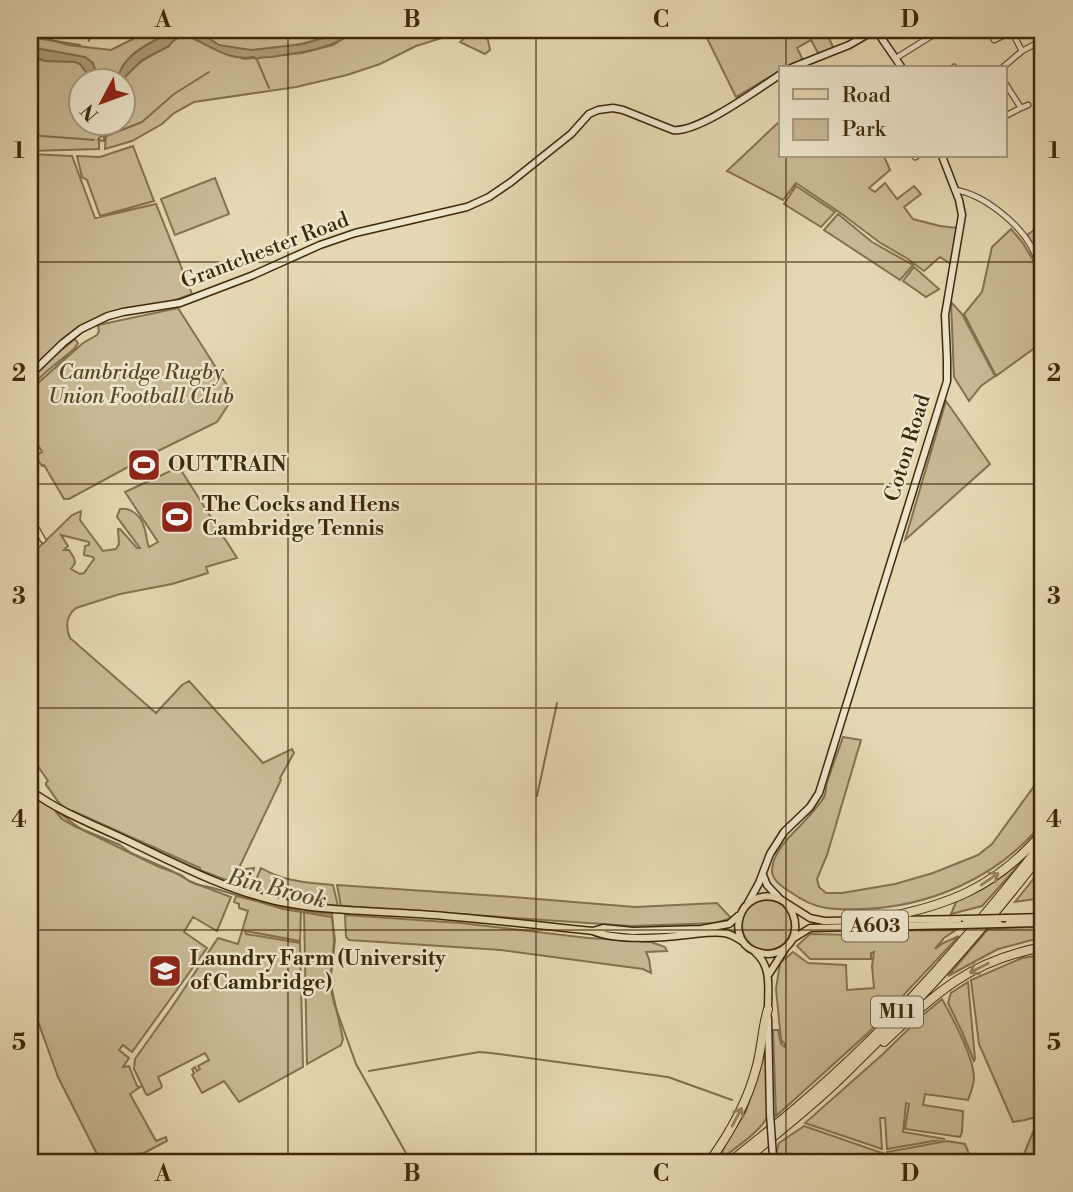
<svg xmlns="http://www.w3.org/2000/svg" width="1073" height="1192" viewBox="0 0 1073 1192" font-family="'Libre Bodoni',serif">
  <rect width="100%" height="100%" fill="#e4d7b1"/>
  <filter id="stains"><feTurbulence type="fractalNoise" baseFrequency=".00286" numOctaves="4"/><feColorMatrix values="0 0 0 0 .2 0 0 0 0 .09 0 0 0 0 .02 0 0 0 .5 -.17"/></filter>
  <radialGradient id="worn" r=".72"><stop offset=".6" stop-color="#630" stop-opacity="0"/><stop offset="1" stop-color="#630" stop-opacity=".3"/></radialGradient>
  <path fill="#c8b994" stroke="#84714e" stroke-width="2" fill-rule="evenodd" d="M151 30H175C151 43 124 52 117 80H98L93 63 30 47V33L68 45 111 50Z
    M196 30H228L239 36 250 37 288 34 308 30H340C317 45 244 57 218 45 210 41 203 34 196 30Z
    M356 30H474V32H461L416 46 380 64 347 75 296 87 194 102 174 113 162 124 132 141 105 149 106 134 99 138V149L30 151V53C42 67 60 58 76 62 83 64 88 74 92 79L80 80V122H122L123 89 126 84 125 77C138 61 151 55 169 46 173 39 179 37 185 35L244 59 302 53 321 48 333 45Z
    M703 30H831L827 34 834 49 819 55 811 40 797 48 803 60 785 68H781V70L736 97Z
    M484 37 488 40 490 50 485 54 460 42 465 38Z
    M781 120V156H884L890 170 869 188 875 192 885 183 897 199 914 186 921 194 904 207 913 219 940 226 958 228 951 264 940 257 924 271 908 259 879 242 842 214 796 183 783 200 727 171Z
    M133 146 154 201 100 216 87 180 82 177 77 156 100 157Z
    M30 154 72 156 95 218 156 204 192 294 164 304 130 309 85 326 30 373Z
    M215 178 229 214 175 235 161 199Z
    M796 186 835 212 821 227 784 204Z
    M838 214 872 242 913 265 900 280 824 230Z
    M1043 224V261L1027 235Z
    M1011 229 1023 243 1043 277V342L996 376 964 314 982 292 992 247Z
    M914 267 939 289 926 297 903 281Z
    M951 302 962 314 995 376 981 386 969 401 954 377Z
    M178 308 234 396 217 422 152 454 69 499H64L44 465 42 466 35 456 42 452 30 430V390L83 343 97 335 99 331 98 325Z
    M75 339 78 343 74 349 46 372 30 387V379L55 355Z
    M946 401 990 464 905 540Z
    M179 467 237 558 206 567 208 573 172 584 120 594 76 608C66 616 65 626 70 638L156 713 182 685 189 681 263 763 292 749 294 753 280 778 281 780 238 870 254 868 252 879 249 889 200 870V868L73 811C59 809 55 795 46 785V783L48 781 37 765 30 759V562L32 563 30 556 72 515 81 511 80 520 103 551 116 549 119 544 118 529H120L137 548H140L117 517 120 509C132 507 142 517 145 530 147 536 146 541 149 547L158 542 125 492ZM61 535 89 542V545L85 546 84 555 93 557 94 559 84 573 80 574 71 569 75 563 74 558 69 550H64L68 546Z
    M843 737 861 740 827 855 817 879 819 887 826 893H842L895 884 933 873 978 855 992 844 1043 774V801L1034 818 1040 826C996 878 929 907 862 909 834 910 815 910 792 893 784 888 771 880 772 870 773 852 789 837 800 826 806 819 820 805 824 797 826 793 826 786 827 782 832 767 838 752 843 737Z
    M30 795C38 800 47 804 55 810 65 816 72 824 83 830L157 866 181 875 189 881 231 897 217 931 193 917 184 932 207 948 132 1052 123 1045 119 1050 129 1058 123 1067 129 1066 137 1086 140 1087 130 1094 156 1141 166 1137 167 1141 144 1153 99 1158 58 1077 30 999Z
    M1026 857 982 906 951 914 956 902 994 880Z
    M1043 867V898L1015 902Z
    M261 868C286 882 304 882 333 885L338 906 287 900 252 889Z
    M337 885 513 897 635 907 717 903 731 918 716 923 632 926 341 906Z
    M236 896 301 911 300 941 245 931 246 934 300 943 303 1067 239 1102 224 1081 202 1093 192 1075 194 1073 192 1069 195 1067 197 1071 200 1069 198 1066 209 1060 205 1053 158 1077 162 1086 161 1088 148 1095 146 1094 134 1069 135 1059 172 1007 218 938 238 944 248 911 239 908V904L234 902Z
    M742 925a25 25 0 1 1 50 0a25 25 0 1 1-50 0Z
    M304 911 332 914 334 942 330 981 343 1039 341 1045 307 1064Z
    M345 915 461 923 588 938 651 942 665 947 667 951 646 952 649 959 651 973 643 969 501 950 349 940 346 937Z
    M1029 927 1043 928V937L998 949 948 976 988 929Z
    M956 930 944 938 935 949 943 943 959 936 868 1033 776 1116 773 1030H778L781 1044 785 1047V1044L781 1040 776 989 780 963 793 952 808 963 846 965 847 990 874 988 872 966 874 952 871 953V959H810L797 946 810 934 854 935V931Z
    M1043 955V1115L1025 1120 1013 1122 979 1044 971 980 1022 958Z
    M968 982 975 1059 974 1061 962 1032 948 1003 951 993Z
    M942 999C952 1017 974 1057 974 1078 974 1085 970 1094 968 1100L925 1094 923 1105 963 1111 962 1132 960 1137 905 1129 909 1104 906 1103 903 1132 945 1139 887 1149 885 1118H880L882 1149 805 1123 883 1054 923 1015Z
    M765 1053C768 1063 770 1111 766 1119 760 1131 731 1152 720 1159L726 1143 746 1111Z
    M804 1126 885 1154 886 1162H776V1154L779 1143Z
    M1043 1131V1162H1022L1021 1161 1033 1132Z
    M947 1141 965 1144 972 1162H889L887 1152Z"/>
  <path fill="#ac9c78" stroke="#806e4b" stroke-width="2" d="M175 30H196L219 45 251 50 303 44 330 36 340 30H356C332 50 302 52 272 57 266 57 260 57 256 59L254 57C228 62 209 44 185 35 179 37 173 39 169 46L142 60 125 77 126 84 123 89 122 80H117C124 52 151 43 175 30Z
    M30 47 85 57 93 63 98 80H92L80 64 75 62 46 61 30 56Z"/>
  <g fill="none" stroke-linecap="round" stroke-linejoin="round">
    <path stroke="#806e4b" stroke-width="2" d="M87 30 89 41
      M30 34 42 39 80 45
      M257 60 269 88
      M104 122V137L142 122 174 94 209 72
      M30 135 94 140
      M98 140 104 141V138
      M30 782 38 790
      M537 796 557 703
      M56 812 62 819 74 826 120 845 131 853 172 871 195 884 213 888 283 909 332 917 335 940 330 984 334 1003 356 1064 411 1162
      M369 1071 479 1052 491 1053 668 1077 732 1100"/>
    <defs>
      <path id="street" d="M1011 30 1022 51
        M994 40 1011 32
        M1037 44 1043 58
        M896 58 941 30
        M954 67 955 68
        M1002 68 1022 51 1043 40
        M1005 83 1021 108 1007 115
        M1021 108 1028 105
        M915 157 917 156
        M955 190C983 194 1017 222 1031 246 1035 254 1039 263 1043 272
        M30 517 43 540"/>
      <path id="secondary" d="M876 30 902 68
        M791 68 849 45 875 30
        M30 375 63 343 81 329 108 316 123 312 180 303 251 276 320 245 355 233 467 207 489 197 511 182 571 134 589 114 598 110 613 108 623 110 673 130C698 133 758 89 781 74
        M763 875 767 885 780 899
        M748 903 759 883 770 854 784 832 810 807 819 793 947 381V359L945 315 962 215 959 200 942 156
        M768 1018 770 1114"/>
      <path id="primary" d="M30 790C58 811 92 824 124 839 173 862 223 889 276 901 323 911 371 911 419 914 477 918 535 925 593 931 616 941 661 938 686 935 698 934 712 931 724 933 732 934 737 938 743 942
        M786 903C798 917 800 939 782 950 775 954 768 955 761 953 721 945 738 883 780 899L810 918 824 921 965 919
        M1006 918 1043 917
        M999 924 1043 923
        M593 931 603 928 633 931 701 929 729 924 738 916
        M794 938 810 928 961 925
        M755 952C772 967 768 987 768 1009
        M769 974 785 949"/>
      <path id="highway" d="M876 919C946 907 997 887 1043 832
        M884 1042C937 992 969 961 1043 947
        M709 1162C730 1133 747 1103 756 1069 762 1049 762 1028 768 1009
        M730 1162C757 1140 785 1118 812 1094 898 1019 973 932 1043 842
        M743 1162C777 1133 813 1106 844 1075 916 1005 983 931 1043 852"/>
    </defs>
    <use href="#street" stroke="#685432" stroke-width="7"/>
    <use href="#secondary" stroke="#3f2908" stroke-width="9"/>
    <use href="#primary" stroke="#3f2908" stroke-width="9"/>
    <use href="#highway" stroke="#3f2908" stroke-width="10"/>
    <use href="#street" stroke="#ede5cc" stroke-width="4.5"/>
    <use href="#secondary" stroke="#ede5cc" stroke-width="6"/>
    <use href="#primary" stroke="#e4d7b1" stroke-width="6"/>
    <use href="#highway" stroke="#e4d7b1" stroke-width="8"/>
    <defs>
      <path id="secondary-bridge" d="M770 1114 773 1157"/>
      <path id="primary-bridge" d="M965 919 1006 918
        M961 925 999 924"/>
    </defs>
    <use href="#secondary-bridge" stroke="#3f2908" stroke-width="9" stroke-linecap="butt"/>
    <use href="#primary-bridge" stroke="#3f2908" stroke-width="9" stroke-linecap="butt"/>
    <use href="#secondary-bridge" stroke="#ede5cc" stroke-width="6"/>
    <use href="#primary-bridge" stroke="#e4d7b1" stroke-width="6"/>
  </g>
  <defs><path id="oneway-shaft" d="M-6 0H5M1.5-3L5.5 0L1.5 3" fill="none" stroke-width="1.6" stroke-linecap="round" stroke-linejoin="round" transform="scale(1.75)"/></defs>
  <g stroke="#92805c">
    <use href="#oneway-shaft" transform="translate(990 879) rotate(-34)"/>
    <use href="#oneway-shaft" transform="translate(979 968) rotate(153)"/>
    <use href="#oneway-shaft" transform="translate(737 1117) rotate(-62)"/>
  </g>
  <path fill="none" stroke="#3f2908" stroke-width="2" stroke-opacity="0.55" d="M288 30V1162M536 30V1162M786 30V68M786 156V1162M30 262H1043M30 484H1043M30 708H1043M30 930H1043"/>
  <defs>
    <symbol id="stadium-square" viewBox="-11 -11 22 22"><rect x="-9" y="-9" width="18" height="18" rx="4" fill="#8f2418" stroke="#ede5cc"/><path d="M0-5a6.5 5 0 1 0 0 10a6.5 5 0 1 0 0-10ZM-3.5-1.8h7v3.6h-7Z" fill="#fff"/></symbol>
    <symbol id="university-square" viewBox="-11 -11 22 22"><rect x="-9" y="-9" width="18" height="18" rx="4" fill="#8f2418" stroke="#ede5cc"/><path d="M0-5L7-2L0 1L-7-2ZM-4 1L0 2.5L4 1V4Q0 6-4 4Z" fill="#fff"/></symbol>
  </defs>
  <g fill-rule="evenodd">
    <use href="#stadium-square" x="125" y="446" width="38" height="38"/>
    <use href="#stadium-square" x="158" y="498" width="38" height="38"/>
    <use href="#university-square" x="146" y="952" width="38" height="38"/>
  </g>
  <g text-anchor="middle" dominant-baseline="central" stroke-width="5" stroke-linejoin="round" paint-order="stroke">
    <g fill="#ede5cc" stroke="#736143" stroke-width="2">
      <rect x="842" y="910.5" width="66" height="31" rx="5"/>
      <rect x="871" y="996.5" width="52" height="31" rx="5"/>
    </g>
    <g font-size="19" font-weight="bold" fill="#3f2908">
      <text x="875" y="926">A603</text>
      <text x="897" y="1012">M11</text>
    </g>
    <g font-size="21" fill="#3f2908" stroke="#ede5cc">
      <text transform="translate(265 251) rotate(-21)">Grantchester Road</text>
      <text transform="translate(908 448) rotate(-73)">Coton Road</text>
    </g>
    <g font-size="21" font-style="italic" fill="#5a4624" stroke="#ede5cc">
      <text x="141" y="373">Cambridge Rugby<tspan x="141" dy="24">Union Football Club</tspan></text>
    </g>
    <g font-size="21" font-weight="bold" fill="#3f2908" stroke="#ede5cc" text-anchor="start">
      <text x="168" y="465">OUTTRAIN</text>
      <text x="202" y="505">The Cocks and Hens<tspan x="202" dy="24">Cambridge Tennis</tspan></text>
      <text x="190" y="959">Laundry Farm (University<tspan x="190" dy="24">of Cambridge)</tspan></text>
    </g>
    <g font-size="23" font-style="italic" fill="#604c2a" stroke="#ede5cc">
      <text transform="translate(277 889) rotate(14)">Bin Brook</text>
    </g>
  </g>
  <rect width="1073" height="1192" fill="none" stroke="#e4d7b1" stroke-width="77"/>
  <rect x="779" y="66" width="228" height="91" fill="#ede5cc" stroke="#a79a7e" stroke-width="2"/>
  <rect x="793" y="89" width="35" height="10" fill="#e4d7b1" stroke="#a79a7e" stroke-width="2"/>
  <text x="842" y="102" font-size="21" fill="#3f2908">Road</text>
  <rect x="793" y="119" width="35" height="21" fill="#c8b994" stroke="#a79a7e" stroke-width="2"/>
  <text x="842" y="136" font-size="21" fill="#3f2908">Park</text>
  <g transform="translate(102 102) rotate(229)"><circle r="33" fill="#ede5cc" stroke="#a79a7e" stroke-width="2"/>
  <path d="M0-5L12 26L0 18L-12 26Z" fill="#8f2418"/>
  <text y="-10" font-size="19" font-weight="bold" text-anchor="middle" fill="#3f2908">N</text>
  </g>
  <rect x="38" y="38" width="996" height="1116" fill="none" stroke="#3f2908" stroke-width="2.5"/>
  <g font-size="23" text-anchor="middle" font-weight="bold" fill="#3f2908">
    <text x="163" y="27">A</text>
    <text x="412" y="27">B</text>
    <text x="661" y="27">C</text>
    <text x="910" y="27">D</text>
    <text x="19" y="158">1</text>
    <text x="1054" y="158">1</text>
    <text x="19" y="381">2</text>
    <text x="1054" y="381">2</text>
    <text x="19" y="604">3</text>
    <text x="1054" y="604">3</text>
    <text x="19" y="827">4</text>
    <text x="1054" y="827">4</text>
    <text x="19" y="1050">5</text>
    <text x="1054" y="1050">5</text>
    <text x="163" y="1181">A</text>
    <text x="412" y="1181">B</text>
    <text x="661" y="1181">C</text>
    <text x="910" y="1181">D</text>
  </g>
  <rect width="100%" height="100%" filter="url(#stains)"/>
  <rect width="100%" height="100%" fill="url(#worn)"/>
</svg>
